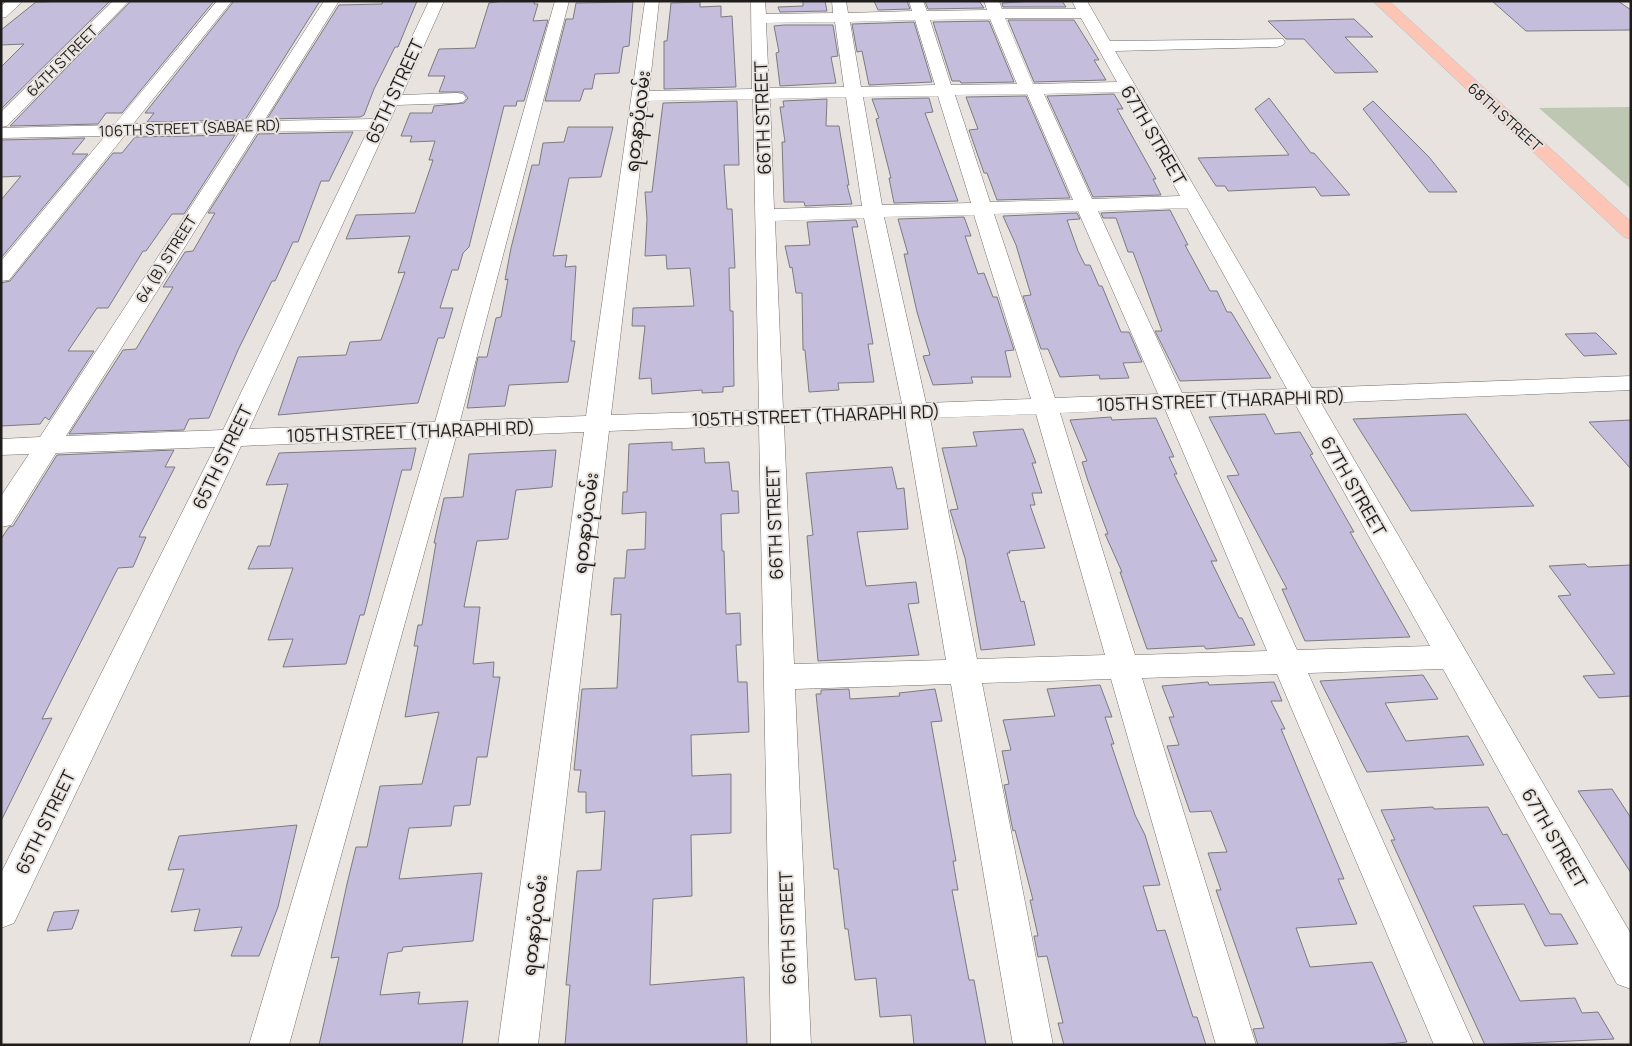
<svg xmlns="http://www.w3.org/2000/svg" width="1632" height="1046" viewBox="0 0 1632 1046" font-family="Manrope,'Noto Sans Myanmar',sans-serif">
  <rect width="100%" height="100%" fill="#e8e3df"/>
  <path fill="#bec7b2" d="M1631 107V189L1539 108Z"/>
  <path fill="#c4bedc" stroke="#7c7b80" d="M72 1H110L1 109V67L24 44 1 45V30L36 2Z
    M131 1H214L122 113H106L98 124 10 126Z
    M234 1H320L245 120 147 122 154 113H145Z
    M383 1H417L398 47H395L374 89 364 115 360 117 267 119 339 5 382 4Z
    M502 1H535L534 4H538L533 21 548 20 524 101H517L516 106H504L469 247 463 253 458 270H452L440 308H453L444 338H438L418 403 278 415 298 357 346 355 350 342 381 340 405 272 398 273 410 236 346 239 356 215 415 213 433 160H429L435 141 410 142 412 136H401L410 113H432L434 106 464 103 468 98 463 92H439L445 76H428L439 49 475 48 489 3Z
    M803 1H825L827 11 780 12 778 7 803 6Z
    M874 1H907L910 9 878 10Z
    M925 1H979L984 8 928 9Z
    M1035 1H1062L1066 7H1003L1002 3Z
    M1492 1H1618L1631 10V30L1526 31Z
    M633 2 629 46 623 47 619 73 595 74 592 89H584L580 101H545L566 19H573L576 3Z
    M700 2V7L721 6V17L732 16 736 87 664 89V41H667L671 3Z
    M1354 19 1373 37H1345L1378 72 1335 73 1304 39H1286L1268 21Z
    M1008 20H1074L1099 60H1094L1106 80 1034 82Z
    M989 21 1014 82 961 83 960 81H952L933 22Z
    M914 22 932 82 869 85 862 51 857 52 852 24Z
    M784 25H833L838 56 831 57 836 83 780 86 776 53 779 52 774 26Z
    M1114 94 1123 109H1117L1156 179H1153L1161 195 1093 197 1047 96Z
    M1026 96 1070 198 997 200 987 173H984L969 130 978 129 966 97Z
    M929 98 933 112 925 113 958 201 894 203 889 178H891L876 119 879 118 872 99Z
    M1269 98 1311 153H1314L1350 195 1321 196 1315 187 1228 191 1225 186H1216L1198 158 1289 155 1255 109Z
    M827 99 826 126H839L849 185H847L852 204 805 206 804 202H784L782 142H785L780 107H784L783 101Z
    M737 101 739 165H724L727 209H732L735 268H729L730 311H733L734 386 723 387V392L702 393V390L652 394 651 378 639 379 645 326H632L633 308 694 306 690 268 667 269 666 255 645 256 647 219 645 192H652L663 103Z
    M1373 101 1429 157 1457 192H1429L1363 109Z
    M568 127H613L601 177 569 178 553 256 567 255 565 267 576 266 571 341H575L568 382 509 385 505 406 467 408 478 357H487L496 318 501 317 508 279 505 280 511 248 532 165H539L543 143 564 142Z
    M353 132 329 181H321L298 242H293L275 281H272L238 350 209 418 189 419 184 430 69 434 123 350 136 349 173 287H163L185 252 193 251 215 213H208L258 134Z
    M235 135 184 214H172L146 251H143L108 308H97L68 351H94L49 420 45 417 40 424 1 426V283L10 281 113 153H122L135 137Z
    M85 138 72 154H88L1 258V200L21 176 1 177V140Z
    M1170 210 1188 245H1185L1210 291H1217L1227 312H1231L1271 378 1180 381 1155 331H1162L1133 252H1128L1116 218H1103L1101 213Z
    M1077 213 1080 219 1067 220 1078 251 1085 265H1090L1099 286H1102L1121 332H1129L1142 362 1123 363 1129 378 1100 379 1099 375 1060 377 1048 349H1041L1023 296 1031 295 1016 245 1003 216Z
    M964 217 971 236H965L978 274 984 273 993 297H997L1014 350 1005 351 1011 377H971L973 383 933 385 923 356 930 355 917 312 904 254H908L898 219Z
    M856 220 858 227H852L873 344H868L874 382 838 383 839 390 809 392 805 350H803L802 293H796L792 267 790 268 785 246 810 245 807 222Z
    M1596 333 1617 354 1584 356 1565 334Z
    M1265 414 1275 434 1300 432 1313 454 1310 455 1354 532H1350L1410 637 1305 641 1282 589H1287L1227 476 1239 475 1209 417Z
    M1466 414 1534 506 1411 511 1353 419Z
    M1111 417 1112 420 1156 418 1174 457H1169L1177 474H1174L1217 561H1211L1239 618H1242L1255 645 1206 649 1204 646 1147 649 1120 572H1122L1105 534H1108L1088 481 1082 462 1087 461 1070 420Z
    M1631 420V469L1589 422Z
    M1023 429 1036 463H1032L1042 493H1032L1035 505H1030L1045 548 1009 551 1010 553H1007L1021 602 1024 601 1035 645 981 650 965 558 950 510 958 509 942 448 977 446 973 432Z
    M672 442V450L704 448 705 463 729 462 732 491H738L739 513 721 514 722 551H724L726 614 740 613 741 645H736L738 682H747L749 732 691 735 692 776 731 774V833L691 835 692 896 653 899 650 985 744 977 747 1045H565L570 985H566L577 871 601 870 605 811 586 813V792H578L581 770H574L582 689 617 688 621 614 611 615 614 578H625L627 550 645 549 646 512 622 514 623 492H627L629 444Z
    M416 448 411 470H402L364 615H360L346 664 283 667 293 639 268 640 293 568 248 569 258 546H270L288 484 266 485 279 453Z
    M174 450 165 467H175L139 537H146L133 567 118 568 42 719 52 718 1 821V539L9 527 13 526 57 455Z
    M556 450 552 487 516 490 508 539 477 541 464 607H480L473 664 494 662 493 677H500L487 757H477L470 805 454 806 451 826 409 828 399 879 482 873 473 941 403 947 402 951 388 953 380 995 420 992 418 1004 468 1001 462 1045H319L339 957 331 958 347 884 356 847H367L380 786 422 784 439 712 405 717 418 646H414L418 625H422L436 543H434L444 498 463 497 469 454Z
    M892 467 897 489 904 488 908 529 857 532 866 586 916 582 919 603 908 604 919 655 818 661 807 536 813 535 806 473Z
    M1585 564 1588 567 1631 565V696L1599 698 1583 676 1615 674 1558 596 1571 595 1549 566Z
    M1423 675 1438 699 1385 703 1406 741 1468 736 1484 765 1367 772 1320 681Z
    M1208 682 1209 685 1274 682 1282 701H1271L1285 729H1281L1344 879H1338L1357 924 1296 928 1310 967 1372 962 1407 1042 1380 1045H1258L1253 1029 1264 1028 1216 890H1221L1208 853 1227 852 1211 811 1190 812 1167 746 1179 745 1169 717H1174L1162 686Z
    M1100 685 1112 717H1105L1114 744H1111L1135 815 1145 835 1160 885 1143 886 1157 931 1165 930 1193 1017H1197L1206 1045H1064L1058 1023H1063L1047 956 1038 957 1034 936H1038L1030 900H1033L1015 830 1013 831 1004 785 1009 784 1002 751 1011 750 1003 720 1055 716 1047 689Z
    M849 689 850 699 900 696 899 693 935 689 942 721 931 722 956 861H953L958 890H952L969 980H974L986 1045H914L911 1015 880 1017 876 978 855 980 848 929H845L838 869H834L816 694H821V690Z
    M1612 789 1631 818V873L1578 791Z
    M1433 807 1434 809 1488 807 1503 835 1507 834 1550 914H1561L1578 944 1545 946 1524 904 1473 906 1520 1001 1575 998 1582 1013 1598 1012 1614 1039 1485 1045 1391 840H1395L1381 810Z
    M297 825 278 907 259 956H231L242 927 194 931 200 909 171 912 184 869 168 870 179 836Z
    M79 910 72 929 47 931 54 912Z"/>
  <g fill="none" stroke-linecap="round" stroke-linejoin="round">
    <defs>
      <path id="minor" d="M7 1H23L6 17 1 18V6Z
        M113 1H129L7 126 1 127V112Z
        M217 1H232L133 124 246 122 324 1H339L264 121 373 119 429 1H444L402 95 457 93 463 94 466 98 463 102 457 103 397 105 249 429 435 422 555 1H569L460 421 586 416 645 1H659L649 91 752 89 751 1H765L766 14 833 13 832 1H846L848 13 912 11 909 1H923L927 11 987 10 984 1H999L1002 9H1076L1072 1H1087L1110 41 1283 39 1285 42 1283 45 1277 47 1115 51 1312 388 1631 376V390L1321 403 1631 934V989L1617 984 1443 669 1308 673 1474 1045H1434L1277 674 1142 678 1256 1045H1216L1111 679 982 683 1053 1045H1013L951 684 795 689 811 1045H771L759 425 609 431 538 1045H498L584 432 456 437 289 1045H249L430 438 241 446 14 923 1 928V873L215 447 56 453 11 525 1 527V496L29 454 1 455V439L40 437 239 133 125 135 9 280 1 281V261L105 136 1 138V128L114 125ZM1005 18H1081L1117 82 1033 84ZM990 19 1017 84 951 85 930 20ZM915 20 935 85 861 87 850 22ZM835 22 844 87 769 88 766 23ZM1122 92 1180 196 1092 199 1044 94ZM1027 94 1073 200 990 202 955 95ZM938 96 971 203 882 205 863 97ZM846 97 862 206 774 209 770 99ZM753 99 759 410 611 415 648 101ZM368 130 223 430 66 436 257 132ZM1187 208 1287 389 1182 393 1098 211ZM1078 211 1158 394 1055 398 994 214ZM974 215 1031 399 926 403 884 217ZM864 218 902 404 783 409 775 221ZM1295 404 1430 646 1297 650 1189 408ZM1165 409 1267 651 1135 655 1060 413ZM1036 414 1105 655 977 659 930 418ZM905 419 946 660 794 664 784 424Z"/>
      <path id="major" d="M1373 1H1389L1631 222V239L1624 237Z"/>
    </defs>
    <use href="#minor" stroke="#75706d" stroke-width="1"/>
    <use href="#major" stroke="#c0c0bf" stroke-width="1"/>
    <use href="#minor" fill="#fff" fill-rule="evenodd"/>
    <use href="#major" fill="#fdc5b5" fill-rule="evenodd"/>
  </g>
  <g text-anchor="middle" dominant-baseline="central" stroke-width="4" stroke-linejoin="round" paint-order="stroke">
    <g font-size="15" fill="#1f1d1c" stroke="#e8e3df">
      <text transform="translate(62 61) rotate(-45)">64TH STREET</text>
      <text transform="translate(1505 117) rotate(42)">68TH STREET</text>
      <text transform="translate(190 128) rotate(-2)">106TH STREET (SABAE RD)</text>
      <text transform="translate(166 259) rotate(-58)">64 (B) STREET</text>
    </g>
    <g font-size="18" fill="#1f1d1c" stroke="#e8e3df">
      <text transform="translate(394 91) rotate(-65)">65TH STREET</text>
      <text transform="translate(762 118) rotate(-92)">66TH STREET</text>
      <text transform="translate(637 121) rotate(-83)">ရတနာပုံလမ်း</text>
      <text transform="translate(1154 135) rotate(60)">67TH STREET</text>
      <text transform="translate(1221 400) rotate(-2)">105TH STREET (THARAPHI RD)</text>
      <text transform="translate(816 415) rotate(-2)">105TH STREET (THARAPHI RD)</text>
      <text transform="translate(411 431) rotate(-2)">105TH STREET (THARAPHI RD)</text>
      <text transform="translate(222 457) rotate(-64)">65TH STREET</text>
      <text transform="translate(1354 486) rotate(60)">67TH STREET</text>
      <text transform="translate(585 523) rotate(-83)">ရတနာပုံလမ်း</text>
      <text transform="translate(774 523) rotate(-92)">66TH STREET</text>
      <text transform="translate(45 822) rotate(-64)">65TH STREET</text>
      <text transform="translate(1555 838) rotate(60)">67TH STREET</text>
      <text transform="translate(534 925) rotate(-83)">ရတနာပုံလမ်း</text>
      <text transform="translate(787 928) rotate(-92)">66TH STREET</text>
    </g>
  </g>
  <rect width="1632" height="1046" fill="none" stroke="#1f1d1c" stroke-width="5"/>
</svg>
